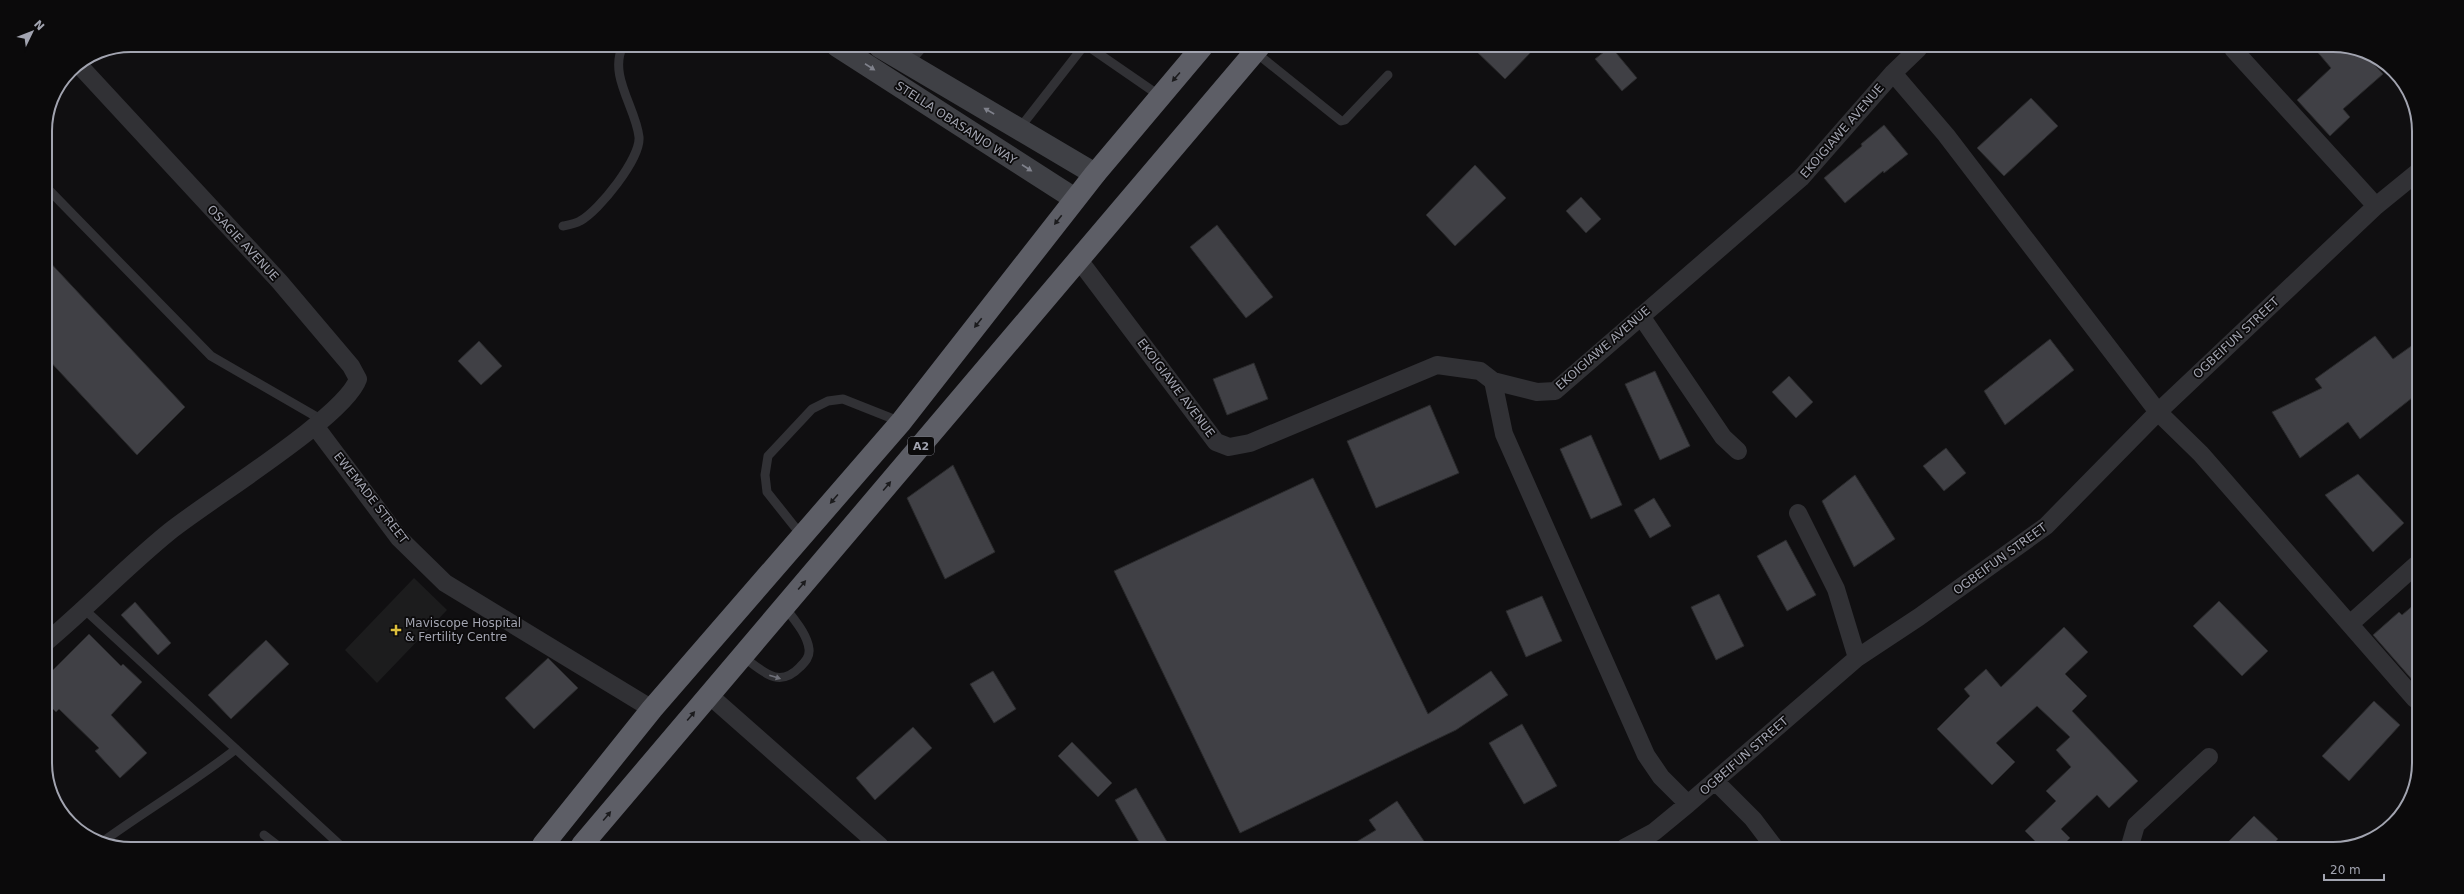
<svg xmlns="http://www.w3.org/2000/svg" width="2464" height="894" viewBox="0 0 2464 894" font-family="'DejaVu Sans',sans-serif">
  <rect width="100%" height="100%" fill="#100f11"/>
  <path fill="#1c1c1d" d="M414 578 447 610 377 683 345 650Z"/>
  <path fill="#404045" stroke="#2a2a2c" d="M1473 48H1535L1505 79Z
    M1609 48H1612L1637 78 1622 91 1595 59Z
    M2315 49H2360L2383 74 2343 109 2350 117 2330 136 2297 100 2331 68Z
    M2031 98 2058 126 2004 176 1977 148Z
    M1884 125 1908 154 1884 173 1883 171 1845 203 1824 178 1862 146 1861 144Z
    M1475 165 1506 198 1455 246 1426 215Z
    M1581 197 1601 219 1586 233 1566 211Z
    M1217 225 1273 297 1246 318 1190 247Z
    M45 257 185 407 137 455 45 356Z
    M2375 336 2393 359 2417 342V394L2360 439 2348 422 2300 458 2272 412 2322 388 2315 379Z
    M2050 339 2074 370 2005 425 1984 391Z
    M479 341 502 366 481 385 458 361Z
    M1254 363 1268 399 1227 415 1213 379Z
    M1655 371 1690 446 1660 460 1625 384Z
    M1789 376 1813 402 1796 418 1772 392Z
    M1430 405 1459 473 1376 508 1347 441Z
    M1591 435 1622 505 1591 519 1560 449Z
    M1946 448 1966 473 1944 491 1923 466Z
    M953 465 995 552 945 579 907 498Z
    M2358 474 2404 523 2373 552 2325 495Z
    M1855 475 1895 539 1854 567 1822 501Z
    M1313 478 1428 714 1491 671 1508 695 1456 730 1240 833 1114 571Z
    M1654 498 1671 526 1650 538 1634 510Z
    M1786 540 1816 595 1787 611 1757 556Z
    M1719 594 1744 646 1716 660 1691 607Z
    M1542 596 1562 641 1526 657 1506 611Z
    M2219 601 2268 651 2242 676 2193 626Z
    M135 602 171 643 158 655 121 615Z
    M2416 603 2415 647V683L2373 635 2399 612 2402 615Z
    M2064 627 2088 652 2065 674 2087 696 2072 711 2138 781 2109 808 2097 795 2061 829 2070 838 2060 848H2042L2025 831 2056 801 2046 791 2071 767 2056 750 2070 737 2037 706 1996 743 2015 762 1992 785 1937 729 1970 696 1964 689 1986 669 2001 687Z
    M89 634 121 666 123 664 142 682 111 715 147 753 120 778 95 751 99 748 59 709 56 712 45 701V678Z
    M266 640 289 664 231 719 208 695Z
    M548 658 578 688 534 729 505 698Z
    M993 671 1016 709 994 723 970 684Z
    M2374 701 2400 725 2349 781 2322 756Z
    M1522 724 1557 786 1524 804 1489 743Z
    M913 727 932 748 875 800 856 778Z
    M1072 742 1112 783 1098 797 1058 756Z
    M1136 788 1170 847H1142L1115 800Z
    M1397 801 1428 847H1348L1376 830 1369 820Z
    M2254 816 2278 839 2269 849H2221Z"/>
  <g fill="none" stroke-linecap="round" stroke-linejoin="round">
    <path stroke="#313135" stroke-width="9" d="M1089 47 1160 96
      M1255 52 1341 121 1345 120 1388 75
      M908 64 923 47
      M1019 129 1083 47
      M45 186 211 356 322 420
      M563 226C568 225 575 224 580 221 599 211 641 158 639 137 636 108 608 75 623 46
      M802 536 767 492 765 475 768 456 812 409 828 401 843 399 901 422
      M85 610 340 845
      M742 656C762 670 778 690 800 667 805 662 810 657 809 649 807 633 793 619 785 607
      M264 835 277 845
      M105 840C148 809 194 782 236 749"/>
    <path stroke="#313135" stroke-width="18" d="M2233 49 2376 206
      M1893 73 1946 135 2158 412 2201 454 2415 699
      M1079 260 1216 442 1229 447 1250 443 1437 365 1480 371 1493 381 1537 392 1555 391 1801 178 1893 73 1918 49
      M1641 316 1723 437 1738 451
      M1493 381 1504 434 1646 755 1661 777 1688 804
      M315 426 399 538 445 583 652 709
      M1798 513 1836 589 1857 658
      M2351 623 2416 565
      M45 643C88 607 126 567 169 532 207 501 345 417 358 379L351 366 279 281 79 65
      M709 695 880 846
      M1715 781 1753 819 1775 848
      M1624 848 1654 832 1688 804 1857 658 1919 617 2046 526 2158 412 2376 206 2419 171
      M2129 849 2136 825 2209 757"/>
    <path stroke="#3f4045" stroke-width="22" d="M837 46 1075 199
      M880 47 1095 174"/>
    <path stroke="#5d5e66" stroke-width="22" d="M543 845 652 709 901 422 1095 174 1202 47
      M582 845 1259 47"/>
  </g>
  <defs><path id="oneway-solid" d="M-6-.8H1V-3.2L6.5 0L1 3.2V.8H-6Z"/></defs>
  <g fill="#7f818b">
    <use href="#oneway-solid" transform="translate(870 67) rotate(33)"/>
    <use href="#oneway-solid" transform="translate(989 111) rotate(-150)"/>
    <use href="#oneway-solid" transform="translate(1027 168) rotate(33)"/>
  </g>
  <g fill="#1b1b1d">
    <use href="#oneway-solid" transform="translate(1176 77) rotate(131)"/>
    <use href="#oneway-solid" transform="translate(1058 220) rotate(128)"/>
    <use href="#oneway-solid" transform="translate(978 323) rotate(128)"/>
    <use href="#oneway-solid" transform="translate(887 486) rotate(-50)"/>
    <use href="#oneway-solid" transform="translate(834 499) rotate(131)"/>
    <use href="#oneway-solid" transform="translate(802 585) rotate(-50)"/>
    <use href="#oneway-solid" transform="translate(691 716) rotate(-50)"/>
    <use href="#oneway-solid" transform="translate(607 816) rotate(-50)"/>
  </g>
  <use fill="#6f7079" href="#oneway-solid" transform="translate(775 677) rotate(18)"/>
  <path fill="#dcbf3c" stroke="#0b0a0b" stroke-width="1.5" d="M394 624h4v4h4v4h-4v4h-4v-4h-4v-4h4z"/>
  <g text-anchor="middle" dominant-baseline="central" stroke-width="3.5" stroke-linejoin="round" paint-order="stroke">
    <rect fill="#0b0a0b" stroke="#75767e" stroke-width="1" x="908" y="437" width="26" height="18" rx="3"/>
    <g font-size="11" font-weight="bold" fill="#a2a4b0">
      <text x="921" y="446">A2</text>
    </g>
    <g font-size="12" fill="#a2a4b0" stroke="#0b0a0b">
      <text transform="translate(956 123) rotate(33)">STELLA OBASANJO WAY</text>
      <text transform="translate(1842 131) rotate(-49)">EKOIGIAWE AVENUE</text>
      <text transform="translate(243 243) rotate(47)">OSAGIE AVENUE</text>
      <text transform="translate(2236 338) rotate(-43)">OGBEIFUN STREET</text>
      <text transform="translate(1603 348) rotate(-41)">EKOIGIAWE AVENUE</text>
      <text transform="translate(1176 388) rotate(53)">EKOIGIAWE AVENUE</text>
      <text transform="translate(371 498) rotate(52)">EWEMADE STREET</text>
      <text transform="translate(2000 559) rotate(-36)">OGBEIFUN STREET</text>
      <text transform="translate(1744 756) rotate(-41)">OGBEIFUN STREET</text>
    </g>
    <g font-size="12" fill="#a2a4b0" stroke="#0b0a0b" text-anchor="start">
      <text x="405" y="623">Maviscope Hospital<tspan x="405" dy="14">&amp; Fertility Centre</tspan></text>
    </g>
  </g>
  <path d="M0 0H2464V894H0ZM131 52H2333A79 79 0 0 1 2412 131V763A79 79 0 0 1 2333 842H131A79 79 0 0 1 52 763V131A79 79 0 0 1 131 52Z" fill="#0b0a0b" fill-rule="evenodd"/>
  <path fill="none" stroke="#a2a4b0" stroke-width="2" d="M131 52H2333A79 79 0 0 1 2412 131V763A79 79 0 0 1 2333 842H131A79 79 0 0 1 52 763V131A79 79 0 0 1 131 52Z"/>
  <g transform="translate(32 32) rotate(47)" stroke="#0b0a0b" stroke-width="3" paint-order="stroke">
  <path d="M0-3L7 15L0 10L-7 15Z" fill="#a2a4b0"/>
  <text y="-6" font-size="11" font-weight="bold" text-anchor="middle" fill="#a2a4b0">N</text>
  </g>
  <path d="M2324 874v6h60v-6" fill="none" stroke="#a2a4b0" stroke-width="2"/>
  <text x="2330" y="874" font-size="12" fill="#a2a4b0" stroke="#0b0a0b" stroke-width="3" paint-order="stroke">20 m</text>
</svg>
